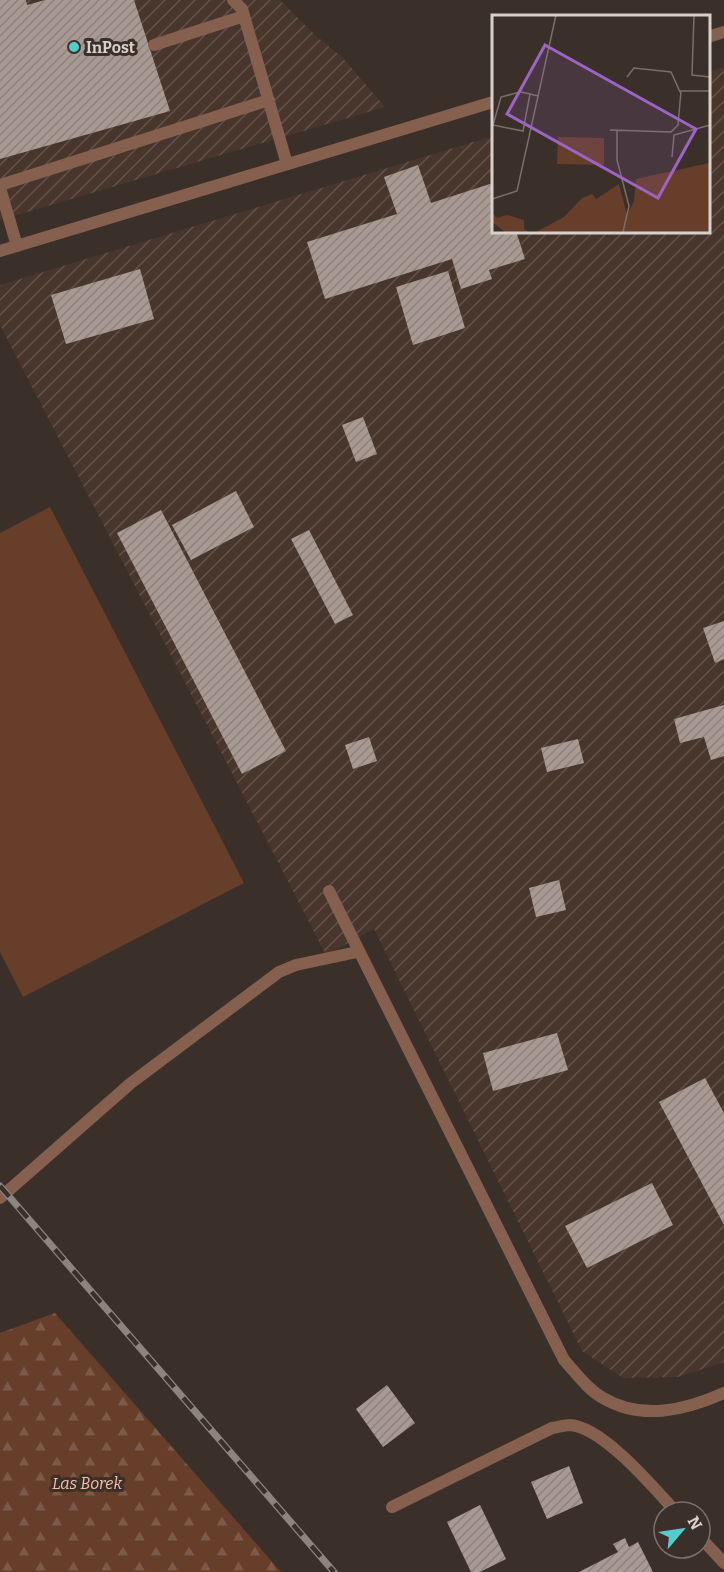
<svg xmlns="http://www.w3.org/2000/svg" width="724" height="1572" viewBox="0 0 724 1572" font-family="Bitter,serif">
  <defs>
    <pattern id="industrial-furrows" width="10" height="10" patternUnits="userSpaceOnUse" patternTransform="scale(1.5)"><rect width="10" height="10" fill="#48362d"/><path d="M-1 1l2-2M0 10L10 0M9 11l2-2" fill="none" stroke="#62524a"/></pattern>
    <pattern id="forest-firs" width="22" height="20" patternUnits="userSpaceOnUse" patternTransform="scale(1.5)"><rect width="22" height="20" fill="#673e2a"/><path d="M5 1l3.5 6h-7zM16 11l3.5 6h-7z" fill="#7c5948"/></pattern>
    <pattern id="building-hatch" width="6" height="6" patternUnits="userSpaceOnUse" patternTransform="scale(1.5)"><rect width="6" height="6" fill="#a89992"/><path d="M-1 1l2-2M0 6l6-6M5 7l2-2" fill="none" stroke="#8e827d"/></pattern>
  </defs>
  <rect width="100%" height="100%" fill="#3b2f29"/>
  <path fill="url(#industrial-furrows)" d="M0 0H280L316 36 343 58 385 107 0 220Z
    M724 67V1362L678 1377 623 1378 582 1351 374 929 326 955 0 325V285L493 136V231H708V72Z"/>
  <path fill="#673e2a" d="M50 507 244 883 23 997 0 952V533Z"/>
  <path fill="url(#forest-firs)" d="M55 1313 281 1572H0V1333Z"/>
  <path fill="url(#building-hatch)" d="M0 0H26L27 5 45 0H134L170 111 0 159Z
    M418 165 431 203 493 183V231H516L525 259 489 270 492 279 461 289 452 259 325 299 307 242 397 214 384 177Z
    M140 269 154 319 66 344 51 295Z
    M448 271 465 328 413 345 396 287Z
    M363 417 377 454 356 462 342 425Z
    M236 491 254 527 191 560 172 525Z
    M161 510 286 751 242 774 117 533Z
    M309 530 353 615 335 624 291 539Z
    M724 621V659L715 663 703 628Z
    M724 705V756L711 760 704 737 680 743 674 719Z
    M369 737 377 761 353 769 345 745Z
    M578 739 584 763 547 772 541 748Z
    M559 880 566 910 536 917 529 888Z
    M557 1033 568 1070 493 1091 483 1053Z
    M705 1078 724 1113V1225L659 1102Z
    M652 1183 673 1225 587 1268 565 1226Z
    M387 1385 415 1423 383 1447 356 1409Z
    M569 1466 583 1503 547 1519 531 1482Z
    M480 1505 506 1559 480 1572H471L447 1522Z
    M625 1538 629 1547 638 1542 653 1572H579L618 1552 613 1544Z"/>
  <g fill="none" stroke-linecap="round" stroke-linejoin="round">
    <path stroke="#86604e" stroke-width="12" d="M233 0 242 9 287 164
      M154 45 244 16
      M0 185 269 100
      M0 188 17 246"/>
    <path stroke="#86604e" stroke-width="12" d="M708 37 724 32
      M0 251 493 102
      M329 891 564 1360C576 1373 587 1389 603 1398 642 1421 686 1410 724 1393
      M0 1198 131 1083 279 972 296 965 357 952
      M392 1507 552 1428C558 1427 565 1425 570 1425 603 1427 654 1488 676 1512
      M700 1537 724 1563"/>
    <defs>
      <path id="rail" d="M0 1186 334 1572"/>
    </defs>
    <use href="#rail" stroke="#8d847f" stroke-width="7"/>
    <use href="#rail" stroke="#3b2f29" stroke-width="4.5" stroke-dasharray="14" stroke-linecap="butt"/>
  </g>
  <circle fill="#52cdce" stroke="#3b2f29" stroke-width="2" cx="74" cy="47" r="6"/>
  <g text-anchor="middle" dominant-baseline="central" stroke-width="6" stroke-linejoin="round" paint-order="stroke">
    <g font-size="16" font-weight="bold" fill="#d8d0cc" stroke="#3b2f29" text-anchor="start">
      <text x="86" y="47">InPost</text>
    </g>
    <g font-size="16" font-style="italic" fill="#f9bea3" stroke="#3b2f29">
      <text x="87" y="1483">Las Borek</text>
    </g>
  </g>
  <g transform="translate(492 15)">
    <rect width="218" height="218" fill="#3b2f29"/>
    <path d="M66 122 112 123V150L65 149Z" fill="#673e2a"/>
    <path d="M217 148V217H44L72 202 90 183 100 179 104 184 127 169 135 200 142 186 144 164ZM0 198 5 203 15 200 32 205V214L36 217H13L0 207Z" fill="#673e2a"/>
    <path fill="none" stroke="#7a6f6a" stroke-width="1.5" d="M202 0 200 60 218 62M135 62 142 53 179 57 188 77M38 79 31 116 1 110 9 82 28 77H29L38 79 46 81M118 115 179 117 186 110 189 76H218M125 116V145L137 191 131 217M180 142 182 120 218 110M0 184 25 176 64 0"/>
    <path fill="#9c65c4" fill-opacity="0.15" stroke="#9c65c4" stroke-width="3" d="M53 30 204 114 166 183 15 99Z"/>
    <rect width="218" height="218" fill="none" stroke="#d8d0cc" stroke-width="3"/>
  </g>
  <g transform="translate(682 1530) rotate(61)"><circle r="28" fill="#3b2f29" stroke="#7a6f6a" stroke-width="1.5"/>
  <path d="M0-4.5L10 22L0 15L-10 22Z" fill="#52cdce"/>
  <text y="-9" font-size="16" font-weight="bold" text-anchor="middle" fill="#d8d0cc">N</text>
  </g>
</svg>
